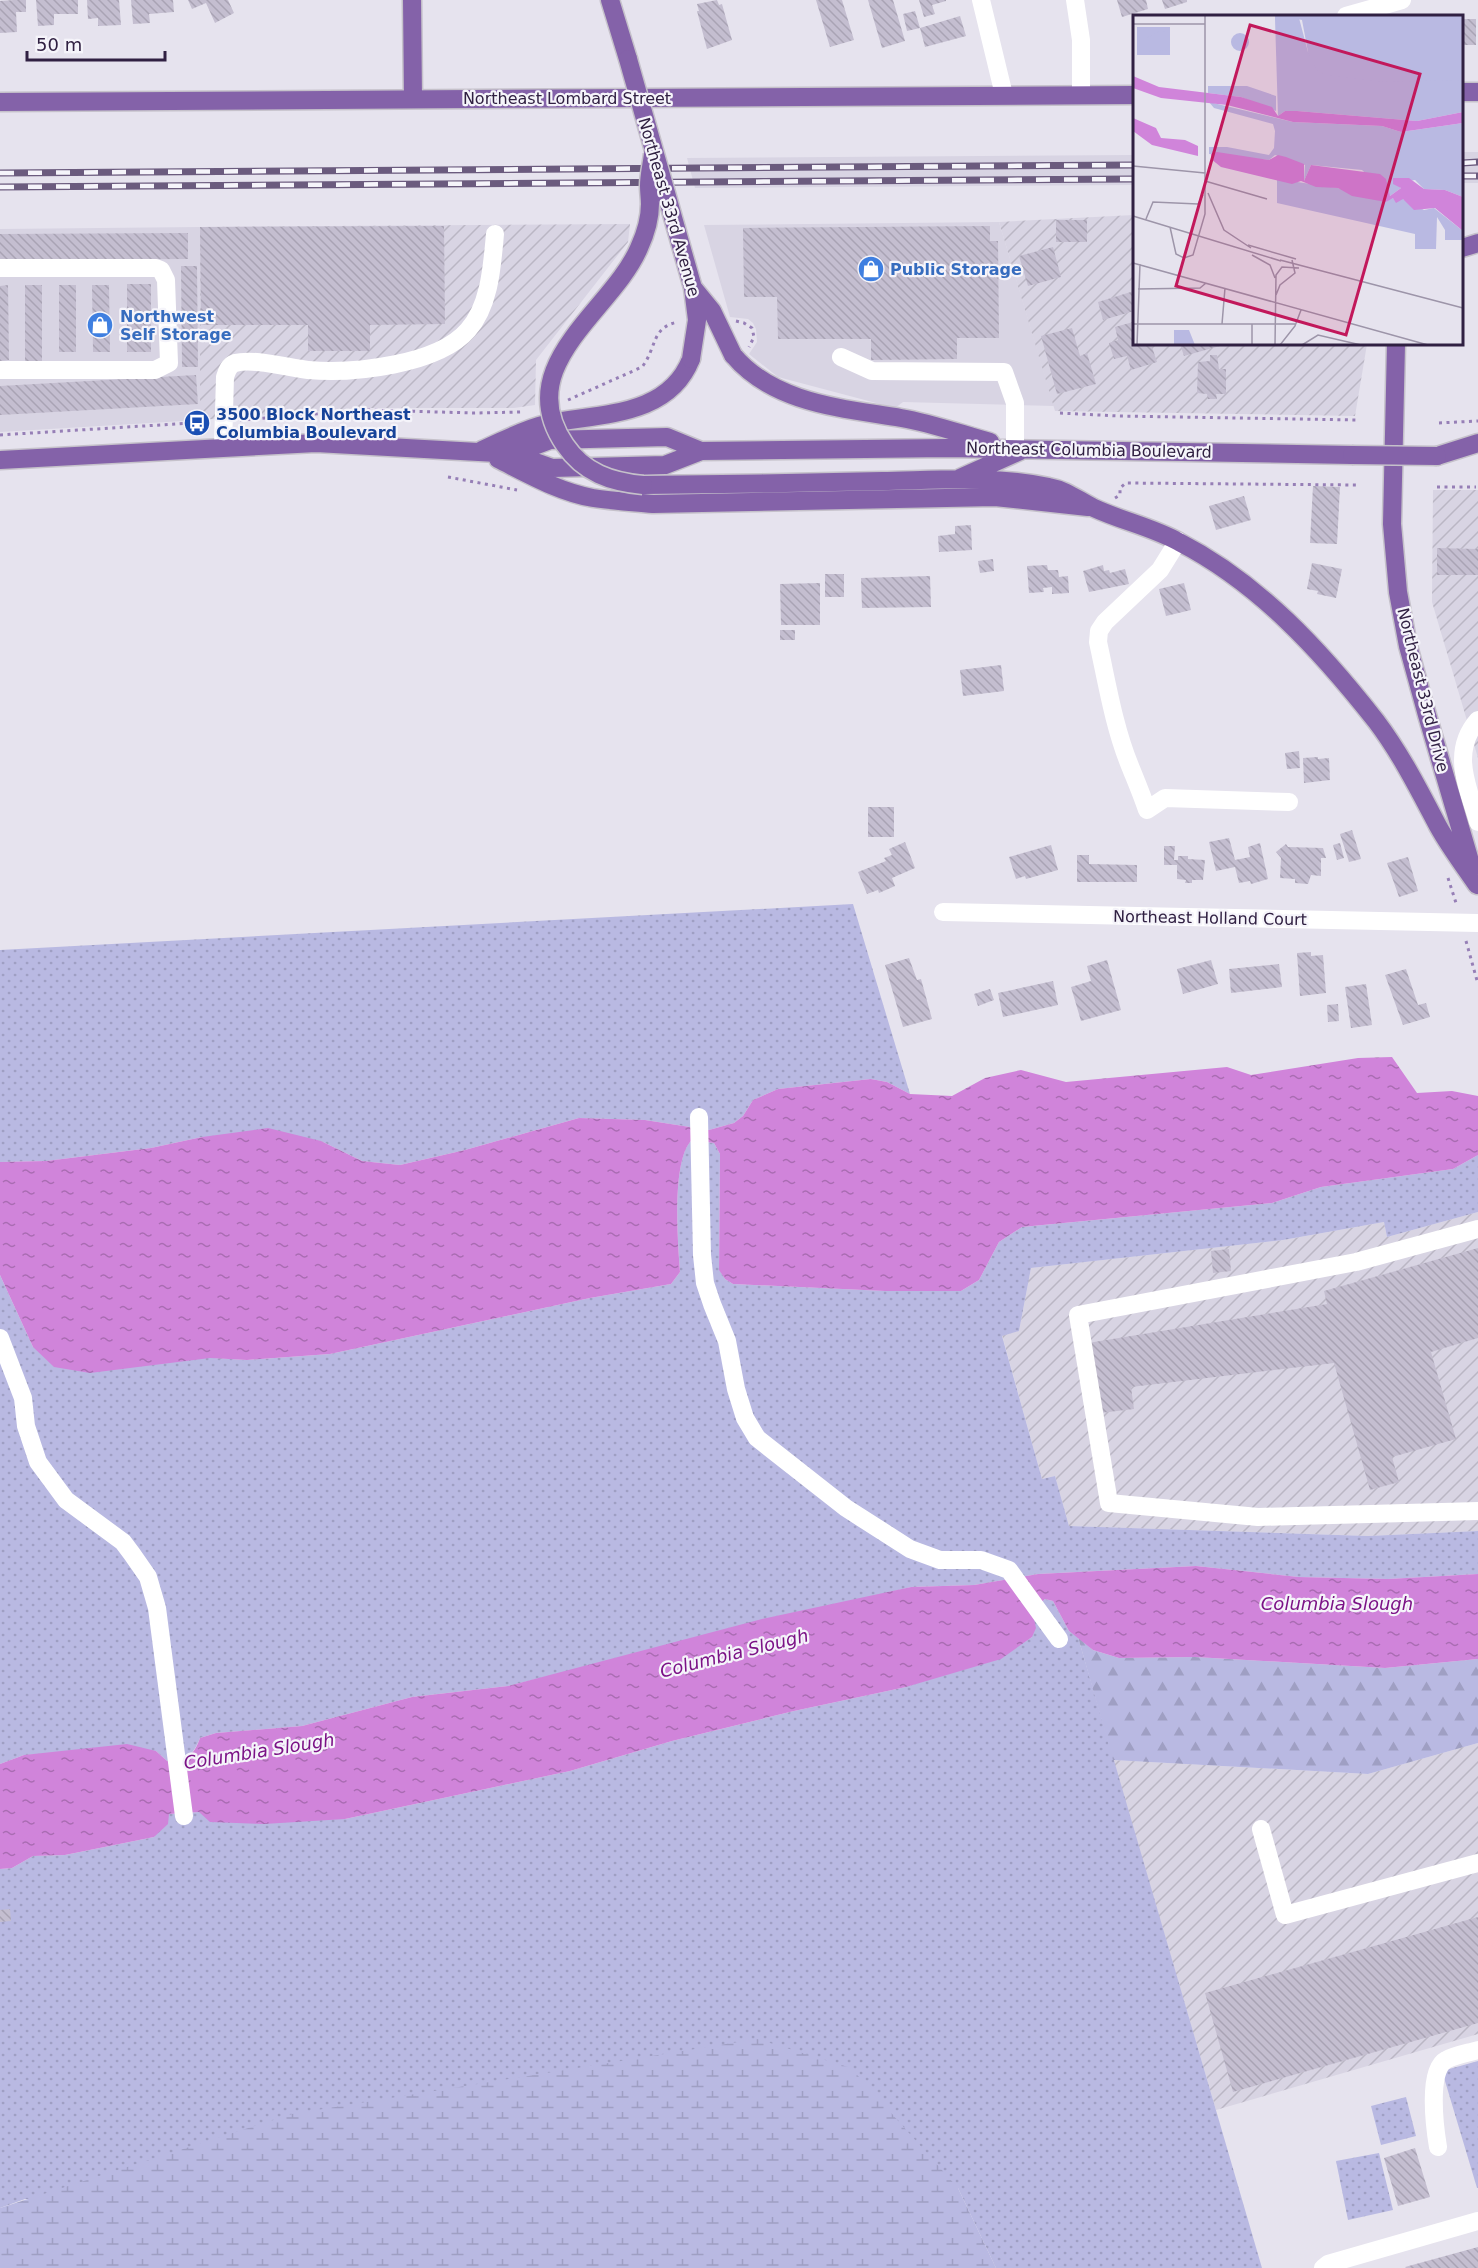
<svg xmlns="http://www.w3.org/2000/svg" width="1478" height="2268" viewBox="0 0 1478 2268" font-family="'DejaVu Sans',sans-serif">
  <defs>
    <pattern id="industrial-furrows" width="10" height="10" patternUnits="userSpaceOnUse" patternTransform="scale(1.5)"><rect width="10" height="10" fill="#d8d4e3"/><path d="M-1 1l2-2M0 10L10 0M9 11l2-2" fill="none" stroke="#bab6c4"/></pattern>
    <pattern id="grass-dots" width="8" height="8" patternUnits="userSpaceOnUse" patternTransform="scale(1.5)"><rect width="8" height="8" fill="#b9b9e2"/><path d="M2 2h.1M6 6h.1" fill="none" stroke="#9f9fc3" stroke-width="1.8" stroke-linecap="round"/></pattern>
    <pattern id="forest-firs" width="22" height="20" patternUnits="userSpaceOnUse" patternTransform="scale(1.5)"><rect width="22" height="20" fill="#b9b9e2"/><path d="M5 1l3.5 6h-7zM16 11l3.5 6h-7z" fill="#9f9fc3"/></pattern>
    <pattern id="wetland-marsh" width="20" height="14" patternUnits="userSpaceOnUse" patternTransform="scale(1.5)"><rect width="20" height="14" fill="#b9b9e2"/><path d="M1 5h8M5 5V1M11 12h8M15 12V8" fill="none" stroke="#9f9fc3"/></pattern>
    <pattern id="water-ripples" width="26" height="14" patternUnits="userSpaceOnUse" patternTransform="scale(1.5)"><rect width="26" height="14" fill="#d084da"/><path d="M2 4q2-2 4 0t4 0M15 11q2-2 4 0t4 0" fill="none" stroke="#a96cb2"/></pattern>
    <pattern id="building-back-hatch" width="6" height="6" patternUnits="userSpaceOnUse" patternTransform="scale(1.5)"><rect width="6" height="6" fill="#c4bed0"/><path d="M-1 5l2 2M0 0l6 6M5-1l2 2" fill="none" stroke="#a9a3b4"/></pattern>
  </defs>
  <rect width="100%" height="100%" fill="#e6e3ee"/>
  <path fill="#d8d4e3" d="M1462 152H1478V183H1462Z
    M1134 155V185L695 188 687 158Z
    M999 222 1054 406 903 402 895 408 778 377 749 354 757 342 756 329 753 323 748 319 730 317 704 225Z
    M200 227V420L0 432V229Z"/>
  <path fill="url(#industrial-furrows)" d="M1134 215V344H1367L1355 416 1055 411 999 222Z
    M630 224 628 242 536 360 535 405 514 408H359L200 420V227Z
    M1433 490H1478V758L1432 602Z
    M1478 1212V1531L1368 1536 1069 1526 1055 1476 1042 1479 1002 1335 1019 1331 1031 1268 1283 1240 1384 1222 1387 1237Z
    M1478 1743V2034L1216 2110 1113 1760 1368 1774Z"/>
  <path fill="url(#grass-dots)" d="M853 904 910 1094 887 1082 871 1079 778 1089 753 1100 743 1116 734 1123 709 1130 645 1120 579 1118 465 1150 400 1165 362 1161 321 1141 202 1137 151 1148 46 1161 0 1162V950Z
    M692 1140 714 1143 720 1154 719 1269 725 1279 733 1284 885 1291H961L979 1280 999 1242 1022 1227 1272 1203 1321 1187 1453 1169 1478 1155V1212L1387 1237 1384 1222 1283 1240 1031 1268 1019 1331 1002 1336 1042 1479 1055 1476 1069 1526 1368 1536 1478 1531V1574L1388 1579 1299 1577 1196 1566 1038 1574 974 1585 911 1587 508 1686 412 1697 302 1726 216 1733 200 1738C192 1758 187 1758 167 1761L156 1751 24 1755 0 1764V1275L33 1347 247 1360 330 1354 590 1298 671 1284 680 1272C678 1245 671 1158 692 1140Z
    M1045 1599 1053 1601 1069 1631 1078 1637 1262 2268H996L958 2188 25 2199 0 2208V1869L12 1868 33 1856 65 1855 154 1837 169 1814 199 1812 345 1819 570 1771 672 1741 794 1711 906 1687 1018 1646 1032 1637V1609Z
    M1478 2061V2188H1477L1442 2071Z
    M1406 2097 1416 2136 1381 2145 1371 2106Z
    M1379 2153 1393 2210 1348 2220 1336 2161Z"/>
  <path fill="url(#forest-firs)" d="M1078 1637 1093 1650 1119 1658 1195 1657 1385 1668 1478 1659V1743L1368 1774 1113 1760Z"/>
  <path fill="url(#wetland-marsh)" d="M757 2039 851 2068 958 2188 996 2268H0V2208L292 2114Z"/>
  <path fill="url(#water-ripples)" d="M1392 1057 1417 1093 1452 1091 1478 1096V1155L1453 1169 1321 1187 1272 1203 1022 1227 999 1242 979 1280 961 1291H885L733 1284 725 1279 719 1270 720 1154 714 1143 692 1140C671 1159 678 1245 680 1272L671 1284 590 1298 330 1354 247 1360 210 1358 90 1373 54 1367 33 1347 0 1275V1162L46 1161 151 1148 202 1137 268 1128 321 1141 362 1161 400 1165 465 1150 579 1118 645 1120 709 1130 734 1123 743 1116 753 1100 778 1089 871 1079 887 1082 910 1094 952 1096 985 1078 1021 1070 1066 1082 1227 1067 1251 1075 1358 1058Z
    M1196 1566 1299 1577 1388 1579 1478 1574V1659L1385 1668 1195 1657 1119 1658 1093 1650 1069 1631 1053 1601 1045 1599 1032 1610 1036 1628 1032 1637 1001 1659 906 1687 794 1711 672 1741 570 1771 345 1819 264 1824 210 1822 199 1812 169 1814 168 1824 154 1837 65 1855 33 1856 12 1868 0 1869V1764L24 1755 127 1744 156 1751 167 1761C187 1758 193 1758 200 1738L216 1733 302 1726 412 1697 508 1686 762 1619 911 1587 974 1585 1038 1574Z"/>
  <path fill="url(#building-back-hatch)" d="M14 0H26V12H16L17 32 0 33V1Z
    M36 0H78V14H54V25L38 26Z
    M87 0H119L121 25 98 26V18L88 19Z
    M131 0H173L174 12 149 14 150 23 133 24Z
    M188 0H228L234 13 215 23 206 3 192 9Z
    M717 0 719 5 722 4 732 40 707 49 697 11H699L697 4Z
    M816 0H842L854 40 830 47Z
    M868 0H893L905 41 882 48Z
    M919 0H946V1L932 5 935 14 924 17Z
    M1117 0H1146L1148 9 1122 17Z
    M1162 0H1187V2L1165 9Z
    M915 11 920 28 907 31 903 14Z
    M960 16 966 36 925 47 920 28Z
    M1462 19H1476V45H1462Z
    M1056 220H1087V242H1056Z
    M444 226 445 324 370 325V351H308V325H201L200 227Z
    M990 226V241H998L999 338H957V359L871 360V339H778L777 297H744L743 228Z
    M188 233V259L0 260V234Z
    M1053 247 1061 277 1028 286 1019 256Z
    M181 266H197L198 367H182Z
    M127 284H151V352H127Z
    M8 285 9 360 0 361V286Z
    M25 285H42V361H25Z
    M59 285H76V352H59Z
    M92 285H109L110 352H93Z
    M1134 291V311L1103 320 1098 302Z
    M1133 322 1134 344H1151L1157 362 1131 370 1127 356 1114 359 1109 343 1118 340 1115 327Z
    M1072 328 1080 356 1087 353 1096 384 1057 394 1041 336Z
    M1180 344H1227L1184 356Z
    M1210 355H1217L1219 369H1226V394H1216L1217 399H1208L1207 394 1197 393 1198 362 1210 361Z
    M196 375 198 404 0 415V386Z
    M1313 486 1340 487 1337 544 1310 543Z
    M1244 496 1251 520 1216 530 1209 506Z
    M971 525 972 550 939 552 938 536 955 534V526Z
    M1437 548 1478 549V575H1437Z
    M993 559 994 571 980 573 978 561Z
    M1312 563 1342 569 1336 598 1317 594 1318 591 1307 589Z
    M1047 565 1048 570H1058L1059 577 1068 576 1069 593 1052 594V587L1043 588 1044 592 1029 593 1027 566Z
    M1103 565 1104 571 1109 570 1110 573 1125 569 1129 584 1089 592 1083 571Z
    M825 574H844V597H825Z
    M930 576 931 607 862 608 861 578Z
    M820 583V625H781L780 584Z
    M1184 583 1191 610 1166 616 1159 589Z
    M780 630H795V640H780Z
    M1001 665 1004 691 963 696 960 670Z
    M1299 751 1300 768 1287 769 1285 753Z
    M1318 757V759L1329 758 1330 780 1304 783 1303 758Z
    M868 807H894V837H868Z
    M1352 830 1361 859 1349 862 1340 834Z
    M1229 838 1235 860 1250 857 1248 847 1260 843 1268 879 1251 884 1250 881 1239 883 1235 867 1216 871 1209 842Z
    M905 842 915 868 892 878 895 886 879 893 878 890 867 894 858 872 886 861 884 858 892 855 889 849Z
    M1340 843 1344 858 1337 860 1333 845Z
    M1286 844 1288 847 1323 848 1326 858H1321V876L1311 875 1308 884 1295 883V879L1280 878 1281 858 1276 852Z
    M1051 845 1058 870 1026 879 1025 876 1016 879 1009 857Z
    M1164 846H1175L1174 860H1178V856H1188V859L1205 860 1203 880H1192V883H1185L1186 880 1177 879V865H1164Z
    M1077 855H1089V864L1137 865V882H1077Z
    M1408 857 1418 891 1399 897 1387 863Z
    M1311 952V956L1323 955 1326 993 1300 996 1297 953Z
    M909 958 917 980 921 979 932 1019 903 1027 885 965Z
    M1107 960 1121 1010 1081 1021 1071 987 1091 981 1087 966Z
    M1211 960 1218 984 1183 994 1177 969Z
    M1279 964 1282 987 1231 993 1229 969Z
    M1406 969 1418 1005 1426 1003 1430 1017 1403 1025 1385 975Z
    M1053 981 1058 1005 1003 1017 998 993Z
    M1366 984 1372 1025 1351 1028 1345 987Z
    M990 989 994 1000 978 1006 974 994Z
    M1338 1004 1339 1021 1328 1022 1327 1005Z
    M1478 1248V1338L1431 1352 1456 1439 1392 1457 1399 1482 1370 1490 1334 1363 1131 1387 1134 1409 1100 1413 1088 1343 1327 1304 1324 1291Z
    M1229 1249 1231 1271 1213 1273 1211 1251Z
    M10 1909 11 1921 0 1922V1910Z
    M1478 1917V2023L1233 2092 1205 1993Z
    M1415 2148 1430 2197 1398 2206 1384 2158Z
    M1478 2247V2268H1406L1405 2267Z"/>
  <g fill="none" stroke-linecap="round" stroke-linejoin="round">
    <defs>
      <path id="major" d="M412 0 413 99
        M610 0 628 59
        M1462 92H1478
        M0 102 1134 95
        M1462 248 1478 243
        M1396 344 1392 524 1398 592 1408 646 1427 715 1472 868
        M733 355C774 404 843 408 901 418 931 423 961 434 990 442
        M482 450C503 441 524 429 546 424 598 413 668 418 691 359
        M513 454 550 440 667 437 701 451
        M1437 456 1478 443
        M498 459C528 474 559 492 593 498 612 501 633 502 653 504L995 497 1088 507
        M0 460 316 443 513 454 552 468 665 465 701 451 948 448 1352 455
        M960 478 1020 451
        M643 485C723 484 802 483 882 481 937 480 994 475 1049 487 1066 490 1078 500 1094 508 1122 521 1152 527 1179 542 1259 583 1321 651 1376 721 1401 754 1419 790 1438 826 1449 846 1464 866 1477 885"/>
    </defs>
    <use href="#major" stroke="#c5c1ca" stroke-width="21"/>
    <path stroke="#967fb6" stroke-width="3" stroke-dasharray="3 4.5" stroke-linecap="butt" d="M736 321 744 323 752 328 754 337 749 347
      M568 400 642 367C657 348 651 327 678 322
      M1060 413 1119 416 1358 420
      M240 420 367 410 474 413 521 412
      M1439 423 1478 421
      M0 435 207 422
      M448 477 517 490
      M1437 487H1476
      M1115 498 1120 495V488L1126 483 1356 485
      M1448 878 1457 906
      M1466 941 1478 984"/>
    <path stroke="#fff" stroke-width="18" d="M981 0 1004 95
      M1075 0 1081 40V95
      M1346 16 1402 0
      M0 268H156L161 270 166 280 169 363 155 370H0
      M841 357 872 371 1004 372 1015 403V448
      M223 447 225 377C227 371 229 365 235 363 254 358 289 368 308 370 352 374 438 365 468 330 490 305 492 266 495 234
      M1178 541 1160 570 1105 622 1099 631 1098 642C1107 683 1114 727 1130 766 1136 781 1142 795 1147 810L1165 798 1289 802
      M1478 720C1450 752 1468 787 1478 822
      M943 912 1478 923
      M699 1117 702 1255 705 1283 712 1304 727 1341 736 1389 745 1418 757 1438 846 1508 910 1549 940 1560H981L1009 1570 1059 1639
      M1478 1229 1356 1262 1078 1315 1109 1503 1258 1517 1478 1511
      M0 1338 23 1398 26 1426 38 1462 66 1500 123 1542 132 1554 148 1577 157 1608 184 1816
      M1261 1829 1285 1915 1478 1863
      M1438 2147C1435 2129 1427 2070 1446 2060 1455 2055 1468 2053 1478 2050
      M1323 2268 1328 2264 1478 2221"/>
    <use href="#major" stroke="#8462a9" stroke-width="18"/>
    <defs>
      <path id="rail" d="M1462 163 1478 162
        M0 173 1134 165
        M1462 176H1478
        M0 187 1134 179"/>
    </defs>
    <use href="#rail" stroke="#6b5b7e" stroke-width="7"/>
    <use href="#rail" stroke="#f5f4fa" stroke-width="4.5" stroke-dasharray="14" stroke-linecap="butt"/>
    <defs>
      <path id="major-bridge" d="M628 59 693 288 697 320 691 359
        M694 289 712 311 733 355
        M1352 455 1437 456
        M643 485C611 482 584 473 565 445 510 365 612 311 639 248 645 235 650 218 650 204 650 198 649 192 649 186 649 175 652 164 653 154"/>
    </defs>
    <use href="#major-bridge" stroke="#c5c1ca" stroke-width="21" stroke-linecap="butt"/>
    <use href="#major-bridge" stroke="#8462a9" stroke-width="18"/>
  </g>
  <defs>
    <symbol id="shop-disc" viewBox="-11 -11 22 22"><circle r="9.5" fill="#3f7fe0" stroke="#f5f4fa"/><path d="M-5-2.5h2.3a2.7 3.5 0 0 1 5.4 0H5L5.5 6h-11ZM-1.5-2.5h3a1.5 2.3 0 0 0-3 0Z" fill="#fff"/></symbol>
    <symbol id="bus-disc" viewBox="-11 -11 22 22"><circle r="9.5" fill="#1a4fb4" stroke="#f5f4fa"/><path d="M-5-6H5V4H4V6H2V4H-2V6H-4V4H-5ZM-3.5-4V0h7V-4ZM-3.5 1.2v1.5H-2V1.2ZM2 1.2v1.5H3.5V1.2Z" fill="#fff"/></symbol>
  </defs>
  <g fill-rule="evenodd">
    <use href="#shop-disc" x="856" y="254" width="30" height="30"/>
    <use href="#shop-disc" x="85" y="310" width="30" height="30"/>
    <use href="#bus-disc" x="182" y="408" width="30" height="30"/>
  </g>
  <g text-anchor="middle" dominant-baseline="central" stroke-width="4.5" stroke-linejoin="round" paint-order="stroke">
    <g font-size="16" fill="#302042" stroke="#f5f4fa">
      <text x="567" y="98">Northeast Lombard Street</text>
      <text transform="translate(669 207) rotate(74)">Northeast 33rd Avenue</text>
      <text transform="translate(1089 450) rotate(1)">Northeast Columbia Boulevard</text>
      <text transform="translate(1423 690) rotate(76)">Northeast 33rd Drive</text>
      <text transform="translate(1210 918) rotate(1)">Northeast Holland Court</text>
    </g>
    <g font-size="16" font-weight="bold" fill="#366cbe" stroke="#f5f4fa" text-anchor="start">
      <text x="890" y="269">Public Storage</text>
      <text x="120" y="316">Northwest<tspan x="120" dy="18">Self Storage</tspan></text>
    </g>
    <g font-size="16" font-weight="bold" fill="#164399" stroke="#f5f4fa" text-anchor="start">
      <text x="216" y="414">3500 Block Northeast<tspan x="216" dy="18">Columbia Boulevard</tspan></text>
    </g>
    <g font-size="18" font-style="italic" fill="#7b1286" stroke="#f5f4fa">
      <text x="1337" y="1603">Columbia Slough</text>
      <text transform="translate(734 1653) rotate(-14)">Columbia Slough</text>
      <text transform="translate(259 1751) rotate(-9)">Columbia Slough</text>
    </g>
  </g>
  <g transform="translate(1133 15)">
    <rect width="330" height="330" fill="#e6e3ee"/>
    <path d="M166 3 175 37 299 65H330V97L284 106 164 96H152L145 101 142 4ZM98 27a9 9 0 1 1 18 0a9 9 0 1 1-18 0ZM76 87 160 107 249 111 268 117 330 108V182L312 175 291 174 282 165 263 168 268 173 257 181 229 155 178 150 171 166 172 150 142 140 136 145 76 139V132H94L136 140 141 133 142 116 140 109 81 93ZM144 164 205 173 253 187 257 183 270 184 291 195 301 193 330 216V225H312V215L304 202 303 234H282V219L144 188Z" fill="#b9b9e2"/>
    <path d="M75 71H114L143 81V96L108 82 75 78Z" fill="#b9b9e2"/>
    <path d="M142 0H330V65L249 67 193 60 183 54 175 37 169 5Z" fill="#b9b9e2"/>
    <path d="M142 0H330V3L142 4ZM4 12H37V40H4ZM41 315H56L62 330H41Z" fill="#b9b9e2"/>
    <path d="M26 16 34 17V35L12 37 14 23Z" fill="#b9b9e2"/>
    <path d="M0 61 26 72 108 82 139 92 145 101 152 96H164L284 106 330 97V108L268 117 249 111 160 107 94 90 28 83 0 73ZM0 103 23 113 28 123 52 125 65 131V141L19 130 0 116ZM84 137 136 145 145 140 153 142 171 149V166L178 150 247 159 253 164 257 181 268 173 260 169V163H276L291 174 312 175 330 182V216L302 193 281 195 270 184 263 188 260 183 253 187 219 181 205 173 183 172 168 166 159 169 88 152 78 144V139Z" fill="#d084da"/>
    <path fill="none" stroke="#9d95a9" stroke-width="1.5" d="M0 9H72M0 151 72 158M72 166 134 184M75 178 91 215 118 233M0 201 148 246M13 204 20 187 65 189 70 180M37 212 43 239 51 243 60 240 72 199V0M115 230 163 244M119 240 137 250 142 263M147 245 330 293M0 248 295 330M5 274 67 273 73 268M143 280 147 270 162 258 159 245M0 309H143M89 309 92 273M119 309V330M143 309H162M4 330 7 249M142 330 143 260 149 252 166 253M147 330 162 311 168 295M169 330 185 320 228 330"/>
    <path fill="#c2185b" fill-opacity="0.15" stroke="#c2185b" stroke-width="3" d="M117 10 287 59 213 320 43 271Z"/>
    <rect width="330" height="330" fill="none" stroke="#302042" stroke-width="3"/>
  </g>
  <path d="M27 51v9h138v-9" fill="none" stroke="#302042" stroke-width="3"/>
  <text x="36" y="51" font-size="18" fill="#302042" stroke="#f5f4fa" stroke-width="4.5" paint-order="stroke">50 m</text>
</svg>
